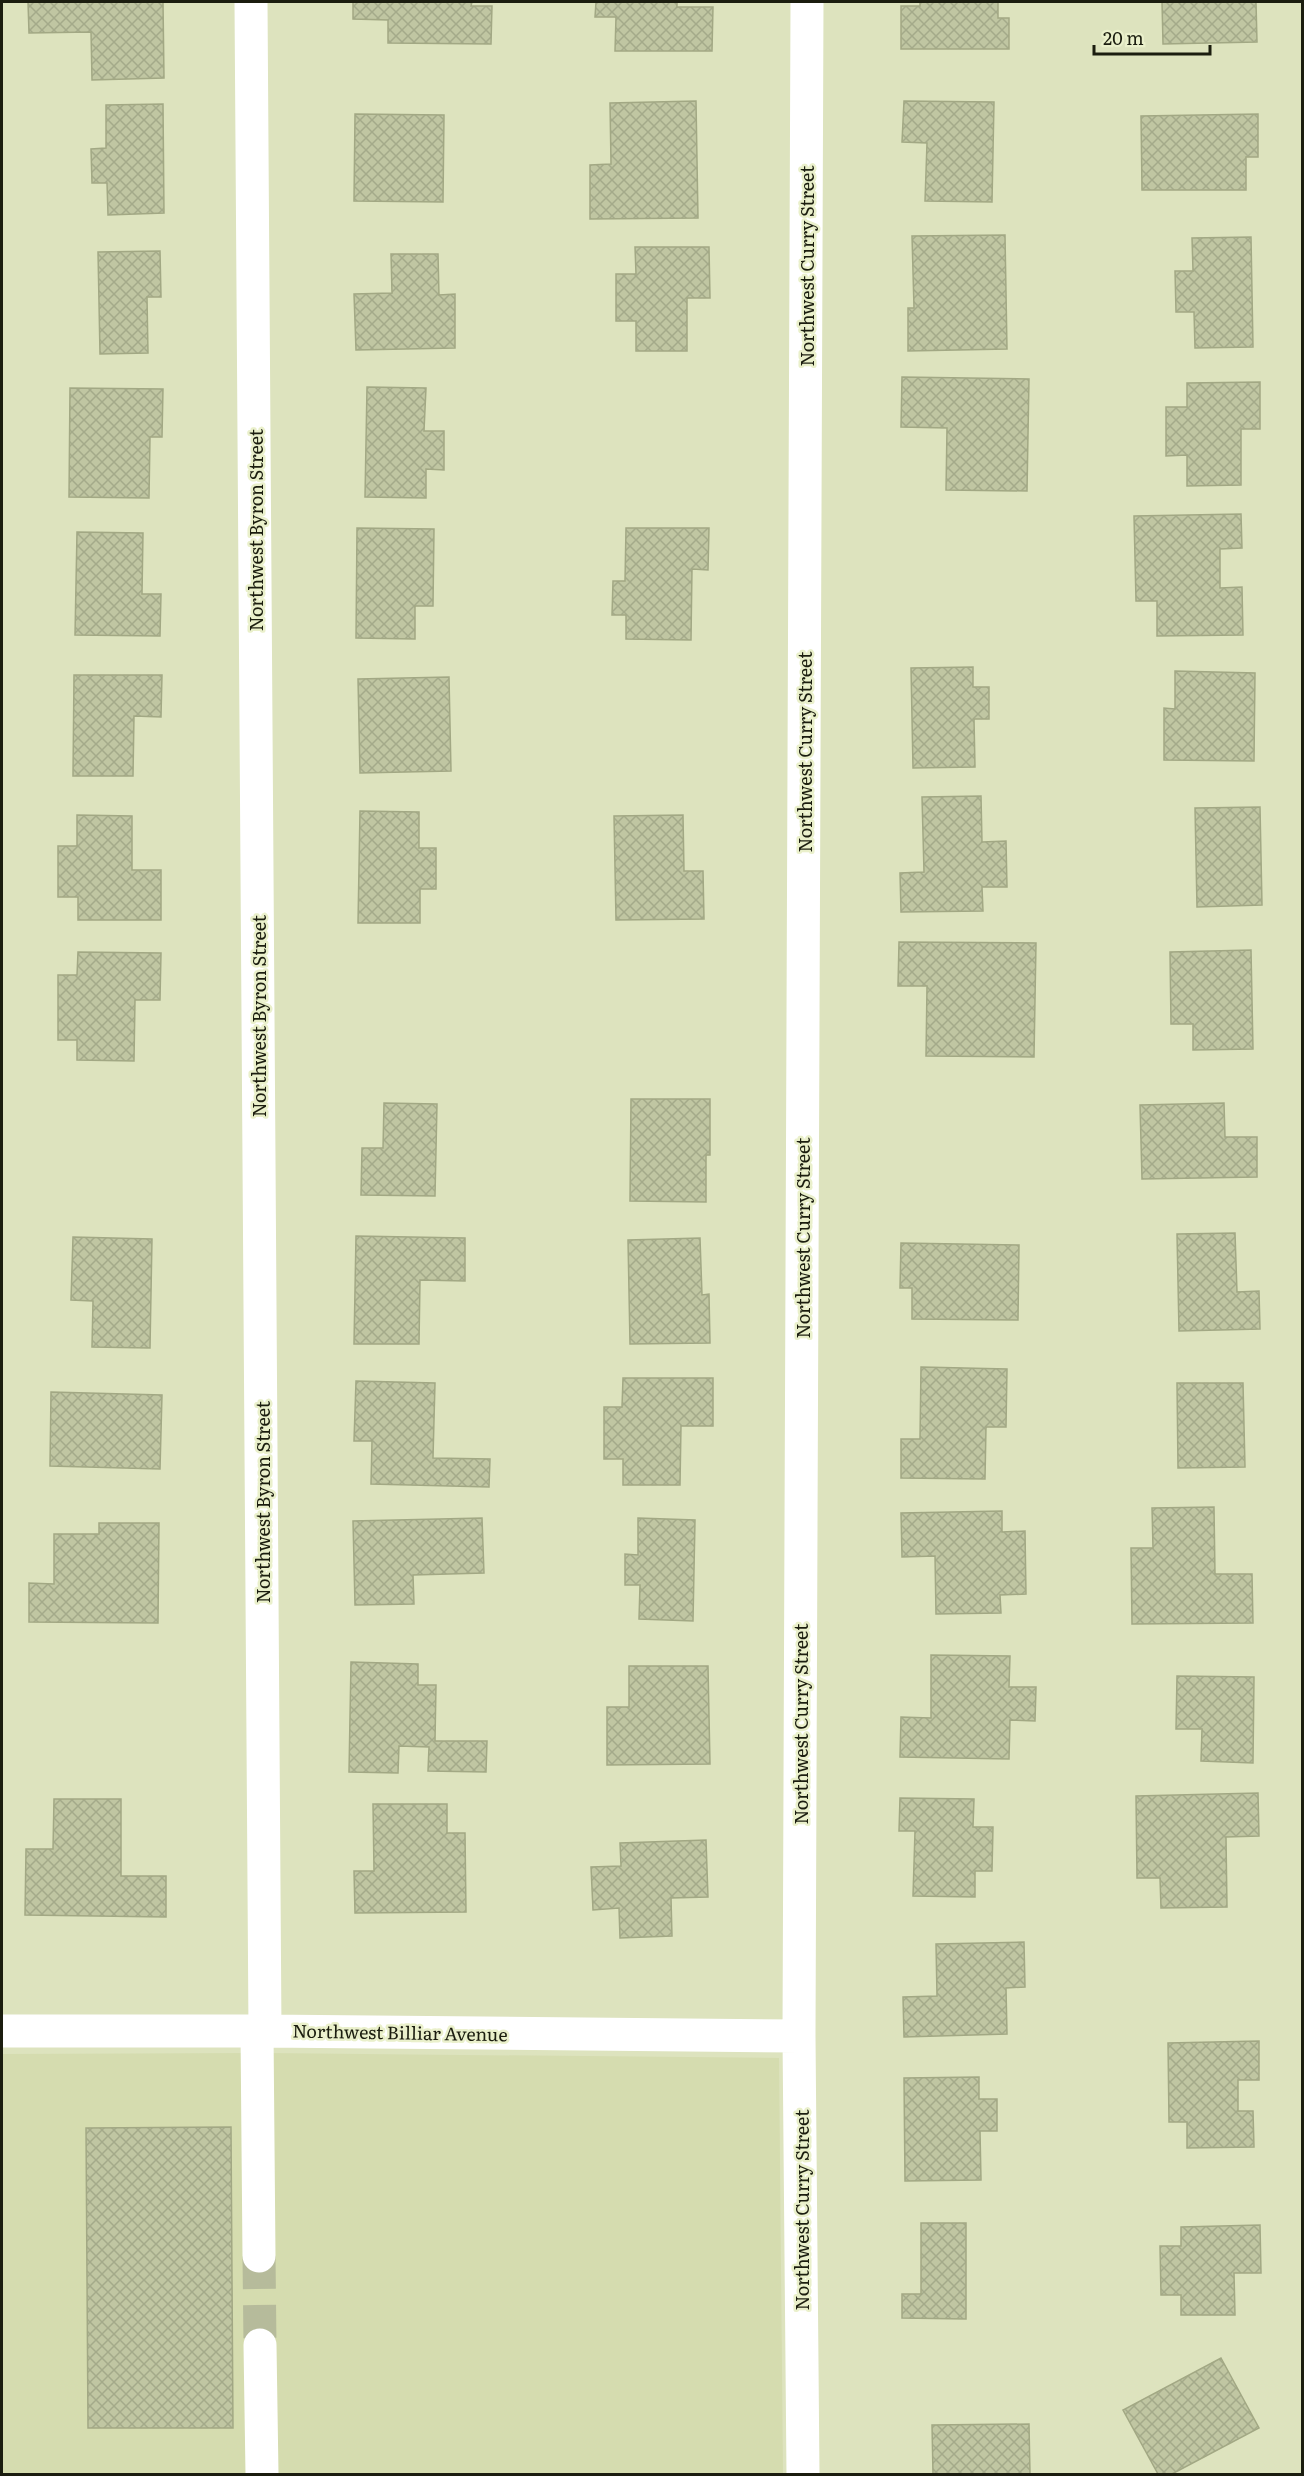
<svg xmlns="http://www.w3.org/2000/svg" width="1304" height="2476" viewBox="0 0 1304 2476" font-family="Literata,serif">
  <defs>
    <pattern id="building-cross-hatch" width="8" height="8" patternUnits="userSpaceOnUse" patternTransform="scale(1.5)"><rect width="8" height="8" fill="#c0c6a2"/><path d="M0 0l8 8M0 8l8-8" fill="none" stroke="#a4aa8a"/></pattern>
  </defs>
  <rect width="100%" height="100%" fill="#dde3be"/>
  <path fill="#d5dcaf" d="M265 2053 779 2058 783 2474H2V2054Z"/>
  <path fill="url(#building-cross-hatch)" stroke="#a2a884" stroke-width="1.5" d="M28 2H163L164 78 92 80 91 32 29 33Z
    M353 2H472L471 6H492L491 44 388 43V20L353 19Z
    M596 2H677V7H713L712 51H615L616 17H595Z
    M920 2H998V18H1009V49H901V6H920Z
    M1162 2H1256L1257 42 1163 44Z
    M696 101 698 218 590 219V165L611 164 610 103Z
    M904 101 994 102 992 202 925 201 927 143 902 142Z
    M163 104 164 213 108 215 107 183H92L91 149 106 148V105Z
    M355 114 444 115 443 202 354 201Z
    M1258 114V157H1246V190H1142L1141 116Z
    M1005 235 1007 349 908 351V308H914L912 236Z
    M1251 237 1253 347 1195 348 1194 312H1176L1175 271H1193L1192 238Z
    M635 247H709L710 298H687V351H636V321H616V274H636Z
    M160 251 161 297H147L148 353 100 354 98 252Z
    M391 254H438L439 295 455 294V348L356 350 354 294 392 293Z
    M902 377 1029 379 1027 491 946 490 947 428 901 427Z
    M1260 382V429H1241V485L1187 486V455L1166 456V407H1187V383Z
    M367 387 426 388 424 431H444V470L426 469V498L365 497Z
    M70 388 163 389 162 437H150L149 498 69 497Z
    M1241 514 1242 548 1220 549V588L1242 587 1243 635 1157 636V601H1136L1134 516Z
    M357 528 434 529 433 606H415V639L356 638Z
    M626 528H709L708 570 692 569 691 640 626 639V615H612L613 581H625Z
    M77 532 143 533 142 594H161L160 636 75 635Z
    M973 667V687H989V719H974L975 767 913 768 911 668Z
    M1175 671 1255 673 1254 761 1164 760V708L1175 709Z
    M74 675H162L161 717 134 716 133 776H73Z
    M449 677 451 771 360 773 358 679Z
    M981 796 982 842 1006 841 1007 887H982L983 911 901 912 900 873 924 872 922 797Z
    M1260 807 1262 905 1197 907 1195 808Z
    M360 811 419 812V848H436V889H420V923H358Z
    M77 815 132 816V870H161V920H78V897H58V846H77Z
    M683 815 684 871H703L704 919 616 920 614 816Z
    M899 942 1036 943 1034 1057 926 1056 927 986H898Z
    M1251 950 1253 1049 1193 1050V1024H1171L1170 952Z
    M78 952 161 953 160 1000H135L134 1061 77 1060V1040H58V975H77Z
    M631 1099H710V1155H706V1202L630 1201Z
    M384 1103 437 1104 435 1196 361 1195 362 1148H383Z
    M1224 1103 1225 1137H1257V1177L1142 1179 1140 1105Z
    M1235 1233 1237 1292 1259 1291 1260 1329 1179 1331 1177 1234Z
    M356 1236 465 1238V1281L420 1280 419 1344H354Z
    M73 1237 152 1239 150 1348 92 1347 93 1301 71 1300Z
    M700 1238 702 1295 709 1294 710 1343 630 1344 628 1240Z
    M901 1243 1019 1245 1018 1320 912 1319V1288H900Z
    M921 1367 1007 1369 1006 1427H986L985 1479 901 1478V1439H920Z
    M623 1378H713V1426H681L680 1485H623V1459H604V1407H622Z
    M356 1381 435 1383 433 1458 490 1459 489 1487 371 1484 372 1441H354Z
    M1177 1383H1243L1245 1467 1178 1468Z
    M51 1392 162 1395 160 1469 50 1466Z
    M1214 1507 1215 1574H1252L1253 1623 1132 1624 1131 1548H1153L1152 1508Z
    M1002 1511V1532L1025 1531 1026 1594 1000 1595 1001 1613 936 1614 935 1556 902 1557 901 1513Z
    M482 1518 484 1573 413 1575 414 1604 355 1605 353 1521Z
    M638 1518 695 1520 693 1621 639 1619 640 1585H625V1554L638 1555Z
    M99 1523H159L158 1623 29 1622V1583L54 1584V1534H99Z
    M931 1655 1010 1656 1009 1687H1036L1035 1721 1010 1720 1009 1759 900 1757 901 1717 931 1718Z
    M351 1662 418 1664V1685H436L435 1741H487L486 1772 428 1771 429 1747 399 1746 398 1773 349 1772Z
    M629 1666H708L710 1764 607 1765V1707H629Z
    M1177 1676 1254 1677 1253 1763 1201 1761 1202 1729H1176Z
    M1258 1793 1259 1836 1226 1837 1227 1907 1161 1908 1160 1878H1137L1136 1796Z
    M900 1798 974 1799 973 1827H993L992 1871H975V1897L913 1896 915 1831H899Z
    M54 1799H121V1876H166V1917L25 1915 26 1849H53Z
    M373 1804H447V1833H465L466 1912 355 1913 354 1871H374Z
    M706 1840 708 1897 671 1898 672 1936 620 1938 619 1908 593 1910 591 1867 621 1866 620 1843Z
    M1024 1942 1025 1987 1006 1988 1007 2034 904 2037 903 1997 937 1996 936 1944Z
    M1259 2041V2080H1238V2111H1253L1254 2147 1187 2148V2122H1169L1168 2043Z
    M979 2077V2099H997V2131H980L981 2180 905 2181 904 2078Z
    M231 2127 233 2428H88L86 2128Z
    M921 2223H966V2319L902 2318V2294H921Z
    M1260 2225 1261 2273H1234L1235 2315H1181V2295H1161L1160 2246H1181V2227Z
    M1221 2358 1259 2428 1172 2474H1158L1123 2410Z
    M1029 2424 1030 2474H933L932 2425Z"/>
  <g fill="none" stroke-linecap="round" stroke-linejoin="round">
    <path stroke="#b6bb9b" stroke-width="33" stroke-dasharray="33 16" stroke-linecap="butt" d="M259 2256 260 2345"/>
    <path stroke="#fff" stroke-width="33" d="M251 2 265 2031
      M2 2031H265L799 2036
      M257 2031 259 2256
      M260 2345 262 2474
      M803 2474 799 2036 807 2"/>
  </g>
  <g text-anchor="middle" dominant-baseline="central" stroke-width="5" stroke-linejoin="round" paint-order="stroke">
    <g font-size="18" fill="#1b1d0f" stroke="#eaf0cb">
      <text transform="translate(806 266) rotate(-90)">Northwest Curry Street</text>
      <text transform="translate(255 530) rotate(-90)">Northwest Byron Street</text>
      <text transform="translate(804 752) rotate(-90)">Northwest Curry Street</text>
      <text transform="translate(258 1016) rotate(-90)">Northwest Byron Street</text>
      <text transform="translate(802 1238) rotate(-90)">Northwest Curry Street</text>
      <text transform="translate(262 1502) rotate(-90)">Northwest Byron Street</text>
      <text transform="translate(800 1724) rotate(-90)">Northwest Curry Street</text>
      <text transform="translate(400 2032) rotate(1)">Northwest Billiar Avenue</text>
      <text transform="translate(801 2210) rotate(-90)">Northwest Curry Street</text>
    </g>
  </g>
  <rect width="1304" height="2476" fill="none" stroke="#1b1d0f" stroke-width="6"/>
  <path d="M1094 45v9h116v-9" fill="none" stroke="#1b1d0f" stroke-width="3"/>
  <text x="1103" y="45" font-size="18" fill="#1b1d0f" stroke="#eaf0cb" stroke-width="4.5" paint-order="stroke">20 m</text>
</svg>
